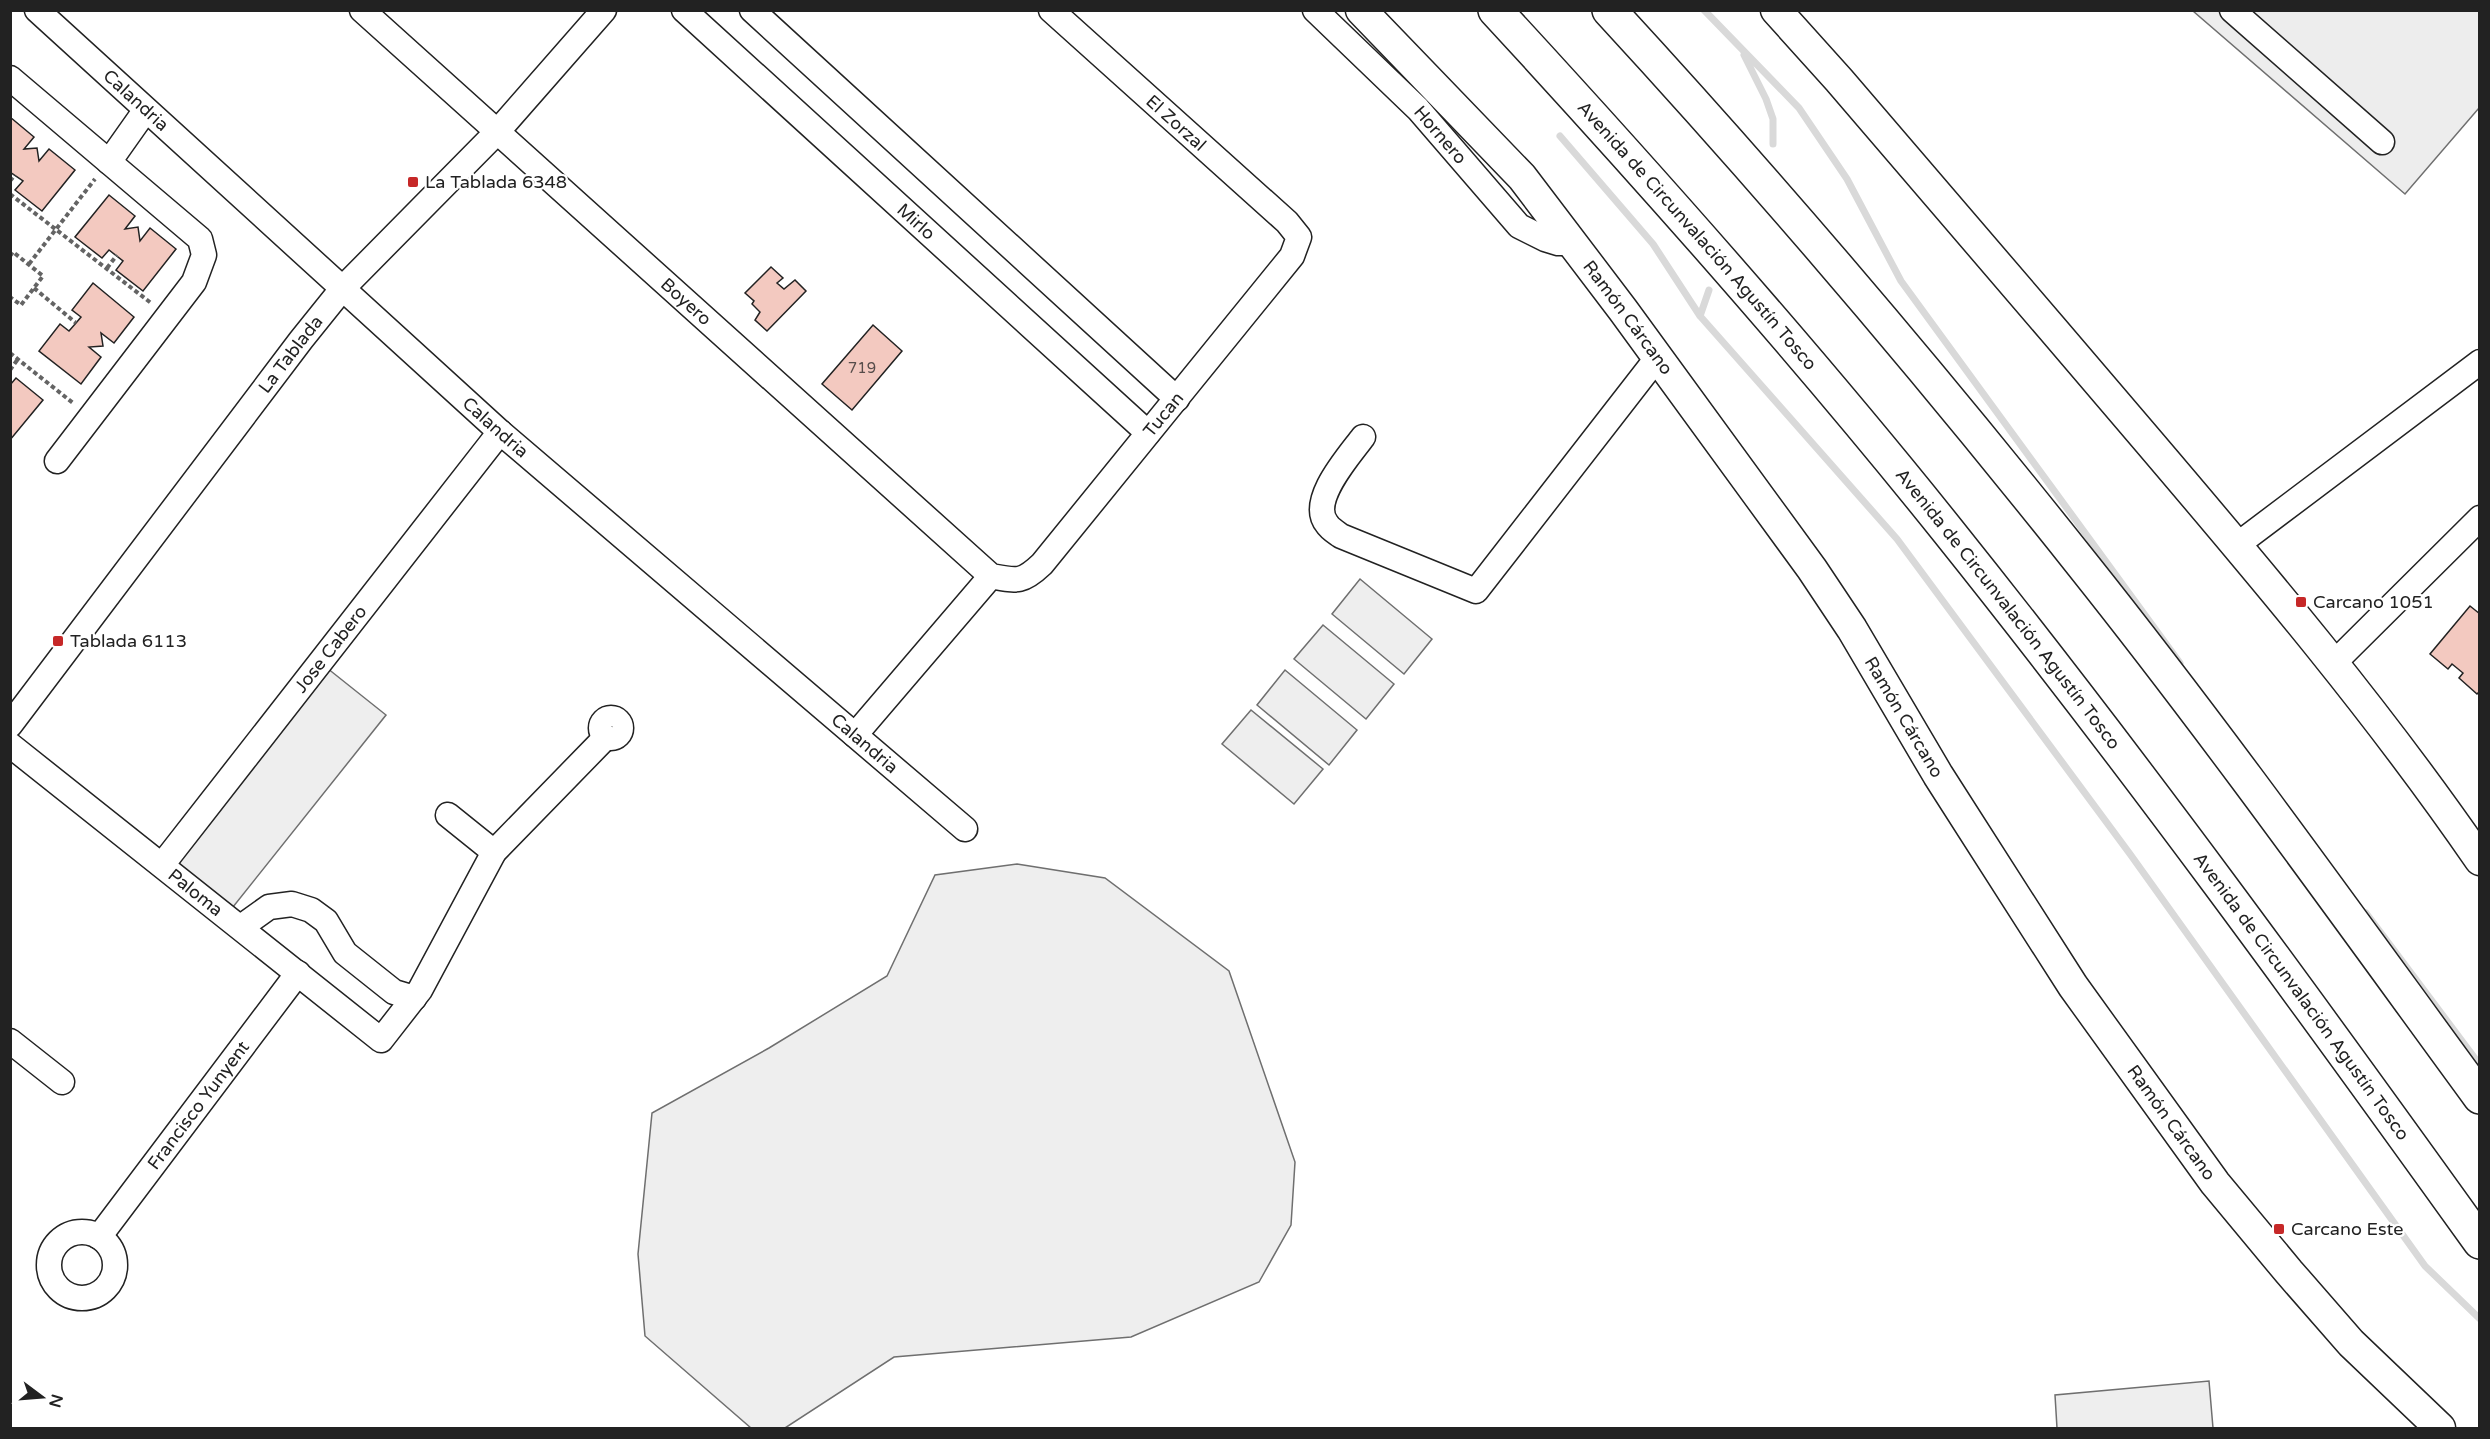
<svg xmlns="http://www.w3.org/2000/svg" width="2490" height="1439" viewBox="0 0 2490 1439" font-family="'Varela Round',sans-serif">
  <rect width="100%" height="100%" fill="#fff"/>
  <path fill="#eee" stroke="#6f6f6f" stroke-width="1.5" d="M1360 579 1432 639 1404 674 1332 614Z
    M1323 625 1394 684 1366 719 1294 659Z
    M327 668 386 715 233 907 174 860Z
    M1285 670 1357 730 1329 765 1257 705Z
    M1251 710 1323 769 1294 804 1222 744Z
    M1017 864 1105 878 1229 971 1295 1162 1291 1225 1259 1282 1131 1337 894 1357 785 1428H751L645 1336 638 1254 652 1113 769 1048 887 976 935 875Z
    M2209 1381 2213 1428H2057L2055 1395Z"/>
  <path fill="#ededed" stroke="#6f6f6f" stroke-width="1.5" d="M2193 11H2479V108L2405 194Z"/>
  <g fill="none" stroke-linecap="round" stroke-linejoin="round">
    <path stroke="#d9d9d9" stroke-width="7" d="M1704 10 1799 108 1847 179 1901 281 2180 663
      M1744 55 1766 99 1773 119V144
      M1560 136 1653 244 1700 316 1897 539 2130 854 2425 1266 2480 1319
      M1700 316 1709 290
      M2366 913 2480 1065"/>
  </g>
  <path fill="#f3c9c0" stroke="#222" stroke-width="1.5" d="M10 117 34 137 24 149 37 148 39 161 49 149 75 170 42 211 15 190 23 181 10 172Z
    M109 195 135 216 125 229 138 227 140 241 150 228 176 249 143 291 116 270 123 261 109 250 102 258 75 237Z
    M771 267 783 278 777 283 784 289 795 280 806 291 767 331 755 320 760 312 752 304 754 301 745 293Z
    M93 283 134 317 114 343 101 333 103 346 89 347 101 357 81 384 39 351 60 324 69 331 76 323 81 317 72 310Z
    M873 325 902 351 852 410 822 384Z
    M16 378 43 400 10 440V385Z
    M2470 606 2480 614V691L2477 694 2459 678 2463 673 2452 664 2448 669 2430 654Z"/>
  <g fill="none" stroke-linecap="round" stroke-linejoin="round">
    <defs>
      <g id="minor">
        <path id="s1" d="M37 10 500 432 965 829"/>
        <path id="s2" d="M362 10 991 576C1017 581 1022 583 1042 564L1292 256 1299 237 1287 222 1051 10"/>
        <path id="s3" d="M684 10 1148 433"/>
        <path d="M752 10 1177 399"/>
        <path id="s4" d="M1315 10 1418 109 1519 226 1545 239 1558 243H1572"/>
        <path d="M2232 10 2382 142"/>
        <path d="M10 78 200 239 204 255 194 282 57 461"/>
        <path d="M109 162 145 111"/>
        <path d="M1363 437C1349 456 1308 501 1327 524 1330 529 1337 533 1341 536L1476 591 1657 358"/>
        <path d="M2237 545 2480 362"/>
        <path d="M2333 664 2480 518"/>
        <circle cx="611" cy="728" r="10"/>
        <path id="s5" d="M10 725 301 340 342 289 498 131 604 10"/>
        <path d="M855 735 991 576"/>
        <path id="s6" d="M10 745 381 1040 420 990 494 852 606 737"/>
        <path d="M448 815 494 852"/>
        <path id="s7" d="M162 865 500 432"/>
        <path d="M241 927 269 907 292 904 311 910 326 921 345 953 394 992 414 998"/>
        <path d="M10 1041 62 1082"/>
        <circle cx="82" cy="1265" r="33"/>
        <path id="s8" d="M99 1237 298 973"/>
      </g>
      <g id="major">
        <path id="s9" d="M1361 10 1522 177 1623 310 1812 569 1852 629 1938 775 2073 986 2215 1183 2289 1272 2351 1343 2440 1428"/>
        <path d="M1776 10 1839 80C1942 200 2046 321 2149 442 2264 577 2379 713 2480 860"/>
      </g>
      <g id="highway">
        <path id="s10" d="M1495 10C1651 179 1804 351 1948 531 2133 762 2307 1001 2480 1242"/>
        <path d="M1609 10C1774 189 1931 374 2082 564 2220 737 2349 918 2480 1097"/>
      </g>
    </defs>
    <use href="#minor" stroke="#222" stroke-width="27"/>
    <use href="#major" stroke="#222" stroke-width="33"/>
    <use href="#highway" stroke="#222" stroke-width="36"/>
    <path stroke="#646464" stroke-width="4" stroke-dasharray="4.5 3" stroke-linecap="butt" d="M10 181 15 175
      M10 194 151 303
      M10 256 13 252 43 276 21 305 10 297
      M29 264 95 179
      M107 268 117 255
      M34 288 76 323
      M10 353 73 403
      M10 370 18 359"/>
    <use href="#minor" stroke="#fff" stroke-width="24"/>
    <use href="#major" stroke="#fff" stroke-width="30"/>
    <use href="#highway" stroke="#fff" stroke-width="33"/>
  </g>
  <g fill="#c62828" stroke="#fff" stroke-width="2">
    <rect x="407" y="176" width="12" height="12" rx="3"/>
    <rect x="2295" y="596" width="12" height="12" rx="3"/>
    <rect x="52" y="635" width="12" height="12" rx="3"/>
    <rect x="2273" y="1223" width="12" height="12" rx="3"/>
  </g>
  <g text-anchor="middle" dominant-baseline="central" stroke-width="4.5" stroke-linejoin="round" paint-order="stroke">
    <g font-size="15" fill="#564c4a">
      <text x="862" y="368">719</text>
    </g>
    <g font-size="18" fill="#222" stroke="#fff">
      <text stroke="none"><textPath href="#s1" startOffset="134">Calandria</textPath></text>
      <text transform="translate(1176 123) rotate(42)">El Zorzal</text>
      <text stroke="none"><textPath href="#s4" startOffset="177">Hornero</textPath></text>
      <text stroke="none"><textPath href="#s3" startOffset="314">Mirlo</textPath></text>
      <text stroke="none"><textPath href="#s10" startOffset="303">Avenida de Circunvalación Agustín Tosco</textPath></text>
      <text stroke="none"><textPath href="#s2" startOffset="436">Boyero</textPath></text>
      <text stroke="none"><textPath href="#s9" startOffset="408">Ramón Cárcano</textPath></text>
      <text stroke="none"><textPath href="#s5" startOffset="465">La Tablada</textPath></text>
      <text stroke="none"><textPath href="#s2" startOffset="1095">Tucan</textPath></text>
      <text stroke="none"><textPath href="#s1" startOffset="620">Calandria</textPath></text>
      <text stroke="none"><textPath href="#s10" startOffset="789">Avenida de Circunvalación Agustín Tosco</textPath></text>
      <text stroke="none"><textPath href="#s7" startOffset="274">Jose Cabero</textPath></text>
      <text stroke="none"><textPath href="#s9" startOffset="894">Ramón Cárcano</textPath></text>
      <text stroke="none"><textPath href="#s1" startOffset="1106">Calandria</textPath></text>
      <text stroke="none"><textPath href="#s6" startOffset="237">Paloma</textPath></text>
      <text stroke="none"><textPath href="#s10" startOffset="1275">Avenida de Circunvalación Agustín Tosco</textPath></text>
      <text stroke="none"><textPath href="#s8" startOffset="165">Francisco Yunyent</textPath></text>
      <text stroke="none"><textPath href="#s9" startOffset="1380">Ramón Cárcano</textPath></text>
    </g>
    <g font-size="18" fill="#222" stroke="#fff" text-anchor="start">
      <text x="425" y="182">La Tablada 6348</text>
      <text x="2313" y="602">Carcano 1051</text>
      <text x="70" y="641">Tablada 6113</text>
      <text x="2291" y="1229">Carcano Este</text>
    </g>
  </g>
  <rect width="2490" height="1439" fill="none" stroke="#222222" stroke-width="24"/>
  <g transform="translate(42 1397) rotate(106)" stroke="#ffffff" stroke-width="4.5" paint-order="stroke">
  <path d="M0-4.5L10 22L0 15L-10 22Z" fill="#222222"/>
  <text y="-9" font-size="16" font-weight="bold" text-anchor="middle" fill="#222222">N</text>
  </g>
</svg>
